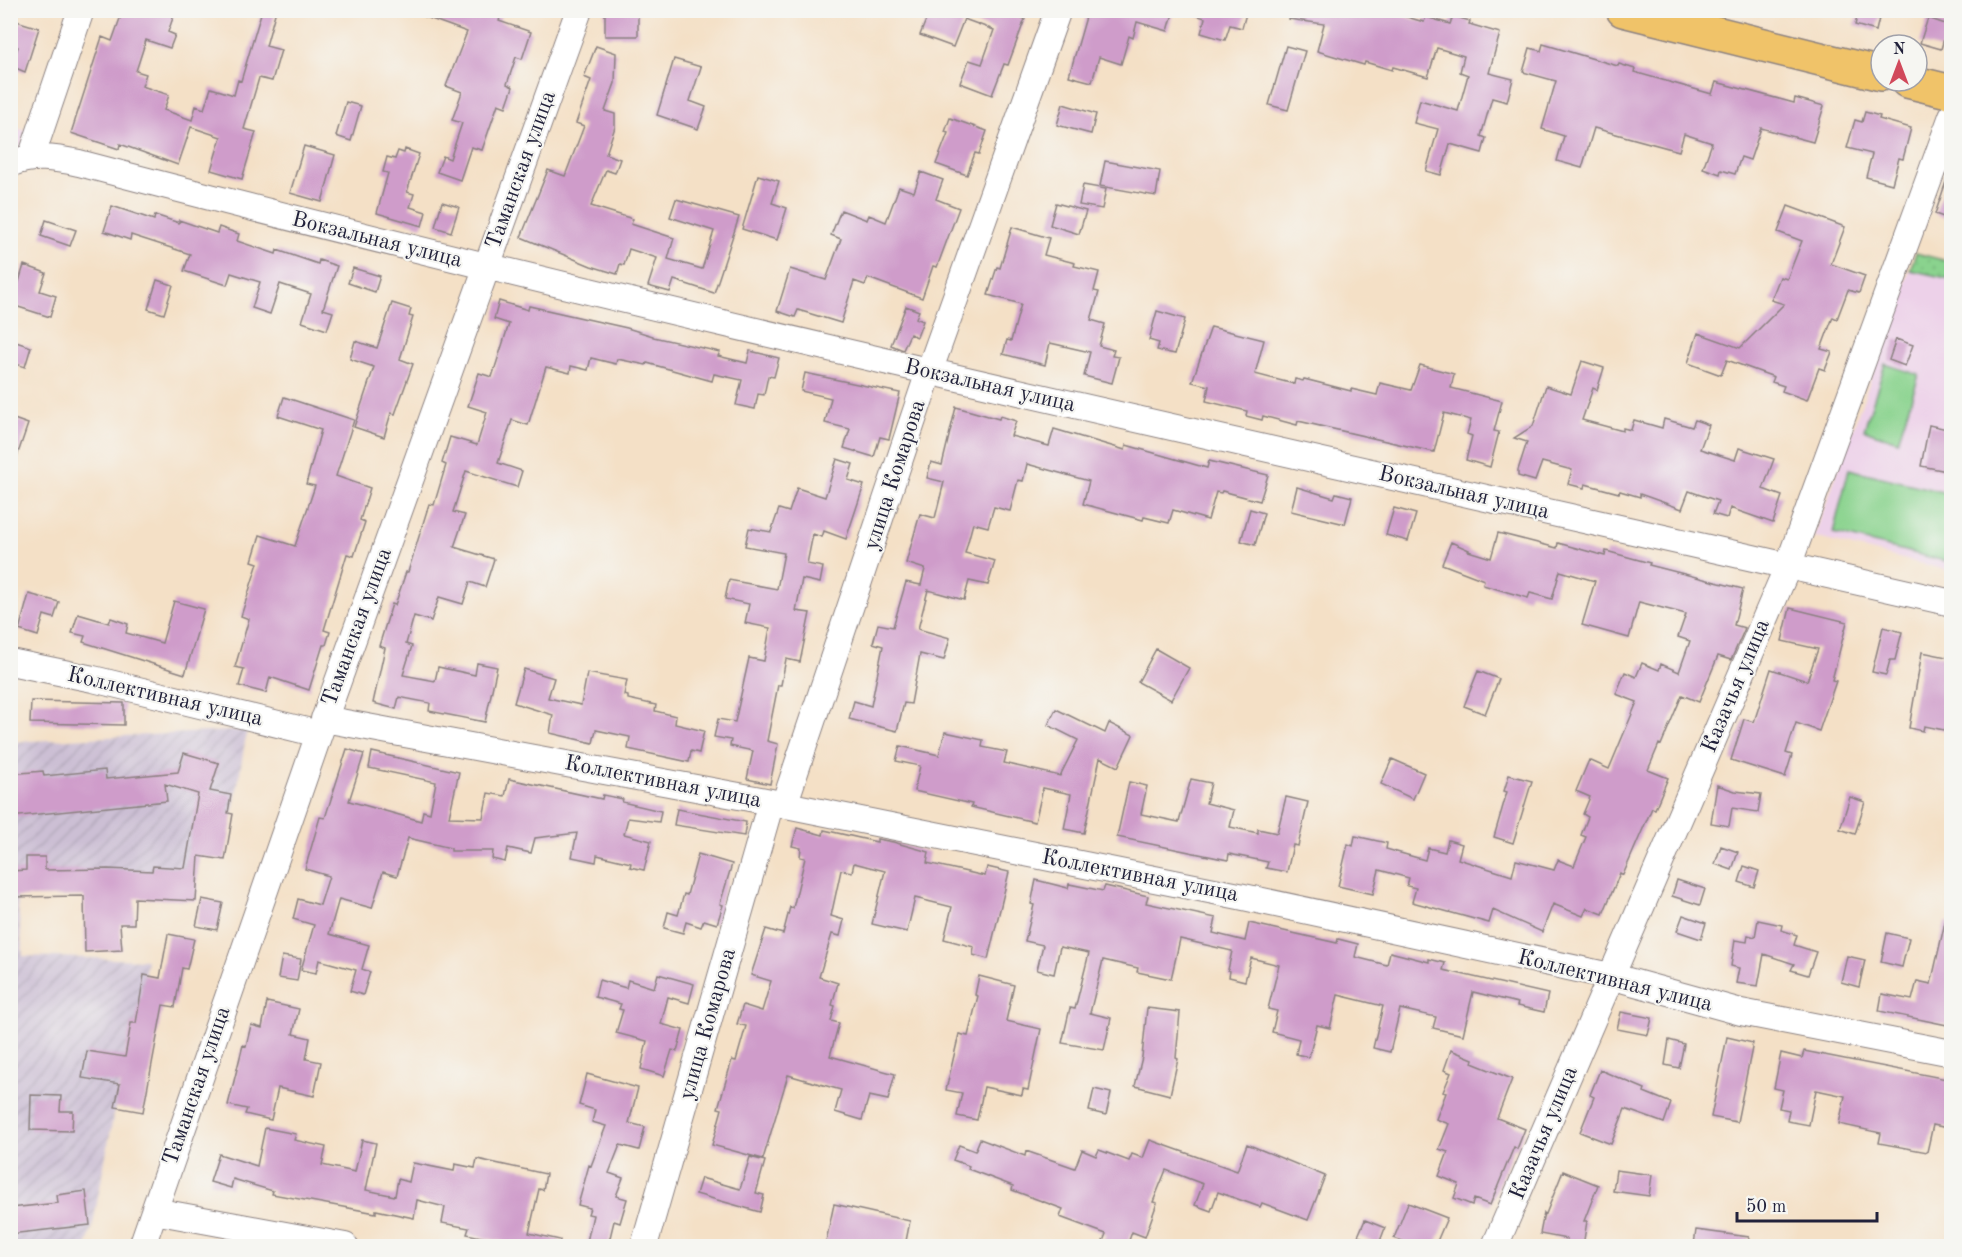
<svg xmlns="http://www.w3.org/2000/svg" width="1962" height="1257" viewBox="0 0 1962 1257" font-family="'Old Standard TT',serif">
  <defs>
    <pattern id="industrial-furrows" width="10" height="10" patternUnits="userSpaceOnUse" patternTransform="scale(1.5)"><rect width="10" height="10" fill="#ccbfd4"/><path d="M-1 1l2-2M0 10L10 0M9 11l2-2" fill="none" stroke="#afa4b7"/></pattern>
    <pattern id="grass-dots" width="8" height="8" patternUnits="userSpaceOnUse" patternTransform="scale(1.5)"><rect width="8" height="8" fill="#8ad38e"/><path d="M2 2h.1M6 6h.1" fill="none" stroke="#77b57b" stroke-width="1.8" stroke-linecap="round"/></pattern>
  </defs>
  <rect width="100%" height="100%" fill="#f6f6f2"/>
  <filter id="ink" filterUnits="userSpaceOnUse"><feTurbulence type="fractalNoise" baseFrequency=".0167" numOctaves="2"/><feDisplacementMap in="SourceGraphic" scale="12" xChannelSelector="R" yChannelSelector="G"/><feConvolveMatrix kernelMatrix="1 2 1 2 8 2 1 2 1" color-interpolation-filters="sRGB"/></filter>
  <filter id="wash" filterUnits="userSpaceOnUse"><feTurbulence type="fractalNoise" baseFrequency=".008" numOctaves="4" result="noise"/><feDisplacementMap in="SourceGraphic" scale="24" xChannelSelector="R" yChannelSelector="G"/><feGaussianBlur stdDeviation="1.35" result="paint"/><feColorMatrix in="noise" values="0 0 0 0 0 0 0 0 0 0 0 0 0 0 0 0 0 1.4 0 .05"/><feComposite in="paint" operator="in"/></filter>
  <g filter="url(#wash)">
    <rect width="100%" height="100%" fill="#f4e0c6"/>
    <path fill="#edd1e9" d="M11 126 26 131 20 149 11 152Z
      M1916 253 1951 261V571L1814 537Z"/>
    <path fill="url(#industrial-furrows)" d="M247 730 225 860 199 856 196 901 106 896 17 897 23 956 147 960 136 1023H131L92 1229 86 1246H11L10 742Z"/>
    <path fill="url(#grass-dots)" stroke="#567a64" stroke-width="1.5" d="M1916 253 1951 262V279L1910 270Z"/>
    <path fill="#8ad38e" stroke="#567a64" stroke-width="1.5" d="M1885 364 1919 375 1898 441 1864 430Z
      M1849 469 1951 494V534L1945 561 1833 533Z"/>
    <g id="blocks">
      <path fill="#cf9cca" d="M123 10H161L174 15 168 32 175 35 170 48 146 40 136 71 146 74 142 86 169 95 164 110 192 120 196 106 204 109 211 88 234 95 238 80 241 81 262 10H276L266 46 281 50 272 81 259 78 244 129 256 132 242 179 211 170 221 137 191 127 178 165 120 144 119 149 71 133 102 37 112 41Z
        M413 10H492L501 14 499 21 531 32 522 59 516 57 507 84 513 87 506 107 498 104 482 150 471 147 460 180 437 172 443 156 450 159 462 123 452 120 462 92 446 86 467 32 412 12Z
        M605 10H638V36H605Z
        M930 10H1001L1025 19 1008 65 1004 64 992 95 960 83 969 60 982 64 994 30 964 19 953 47 920 35Z
        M1088 10H1174L1168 31 1137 22 1133 38 1129 36 1121 64 1099 57 1092 82 1069 76Z
        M1195 10H1247L1242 28 1230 25 1225 40 1201 33 1205 18 1195 15Z
        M1290 10H1383L1424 22 1426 17 1450 24 1453 16 1470 21 1469 24 1500 33 1489 73 1513 79 1507 102 1492 98 1481 136 1486 138 1482 153 1450 144 1441 175 1426 171 1438 129 1414 123 1420 100 1458 111 1468 75 1460 72 1464 56 1437 48 1428 77 1393 67 1392 70 1365 62 1364 65 1317 51 1324 24 1289 19Z
        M1859 10H1881L1876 31 1855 25Z
        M1928 18 1948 25 1941 49 1920 43Z
        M10 19 39 28 25 72 11 66 18 47 10 45Z
        M1543 44 1618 66 1619 64 1635 69 1634 72 1712 94 1716 82 1794 103 1795 98 1824 106 1813 142 1761 128 1750 160 1741 157 1735 174 1721 170 1720 174 1703 168 1712 143 1684 134 1679 151 1594 128 1582 168 1557 161 1564 136 1542 129 1556 81 1523 72 1530 48 1541 51Z
        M596 46 616 53 615 83 605 111 615 114V127L606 154 620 159 615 173 606 170 591 206 633 219 631 224 674 238 668 259 702 269 714 231 670 217 676 199 739 217 714 293 674 280 670 292 648 286 657 258 629 249 624 265 620 264 617 274 591 266 521 237 548 170 565 176 584 126 576 123 591 80 584 77Z
        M1286 46 1305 51 1288 110 1269 105Z
        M674 59 701 67 690 101 706 107 698 129 657 115Z
        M346 102 361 106 351 141 336 136Z
        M1063 104 1096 114 1091 134 1057 125Z
        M1865 112 1880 116 1879 119 1911 128 1903 159 1899 158 1892 184 1866 177 1872 154 1847 148 1855 120 1862 122Z
        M950 118 987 131 979 154 975 153 967 175 936 164 948 133 945 132Z
        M304 146 335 155 322 202 290 193Z
        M405 149 419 154 407 192 414 194 410 207 426 212 422 226 377 213 388 173 383 172 387 157 395 159 398 151 404 153Z
        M1105 161 1160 171 1156 196 1100 186Z
        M921 172 943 180 936 199 959 208 937 267 933 266 922 298 868 278 865 285 854 281 841 323 798 310 795 317 777 311 790 269 826 280 841 239 831 235 841 210 867 220 869 215 886 222 899 187 914 192Z
        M1949 173 1952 174V220L1935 214Z
        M758 175 779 181 772 203 787 208 777 240 742 229Z
        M1083 185 1106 189 1102 209 1079 205Z
        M442 202 459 207 451 232 435 227Z
        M1056 203 1086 211 1079 234 1050 225Z
        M112 206 154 220 155 215 179 223V220L217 233 219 227 239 234 237 241 276 254 277 250 318 264 319 260 337 266 323 309 333 312 327 330 302 322 311 294 280 284 270 314 252 308 260 282 231 273 227 285 184 271 190 254 131 235 130 240 104 231Z
        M1788 206 1845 227 1831 264 1865 276 1859 293 1848 290 1837 319 1833 317 1821 349 1832 352 1825 370 1819 368 1807 400 1782 391 1784 386 1772 382 1774 377 1727 360 1721 375 1688 363 1698 333 1740 348 1784 304 1771 300 1780 277 1787 279 1802 241 1778 232Z
        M46 220 76 230 70 246 41 236Z
        M1012 227 1049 238 1044 255 1075 263 1074 266 1099 272 1094 291 1099 292 1091 320 1105 324 1099 346 1114 350 1112 356 1119 357 1112 383 1084 376 1090 352 1050 343 1045 365 1003 354 1007 340 1011 341 1021 304 988 295 997 267 1000 268Z
        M24 265 46 273 40 291 56 296 50 317 12 305Z
        M353 268 380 276 375 292 348 283Z
        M157 280 173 285 164 314 148 309Z
        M499 301 528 310 529 306 627 328 653 336V337L720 352 718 356 747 363 750 351 779 358 774 377 768 376 764 395 758 394 755 409 736 405 742 380 714 374 712 381 647 363 646 365 617 359 616 364 591 358 588 370 571 366 570 373 546 367 528 425 512 420 498 463 522 471 517 487 466 471 453 512 465 515 454 547 494 559 485 587 470 582 463 604 439 597 431 621 414 616 406 644 412 646 403 675 435 681 438 667 475 675 477 663 497 667 485 722 429 711 430 703 399 697 396 709 373 703 385 648 379 646 392 604 395 605 406 572H408L429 504 434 505 446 465 442 463 450 437 477 445 487 412 468 406 479 373 492 377 509 324 494 319Z
        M392 303 411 309 409 316 413 317 400 359 413 364 395 414 391 413 384 437 354 427 374 367 350 359 355 341 377 348Z
        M906 306 919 311 916 318 923 321 917 337 910 334 903 350 891 345Z
        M1157 311 1185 319 1175 354 1157 350 1159 343 1149 340Z
        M1211 327 1264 340 1255 374 1294 384 1295 379 1303 381 1304 379 1351 391V389L1377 395 1380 383 1411 390 1420 365 1454 374 1451 388 1502 401 1494 431 1499 432 1490 467 1466 460 1472 436 1467 434 1471 420 1444 413 1434 452 1298 421 1297 425 1263 416 1262 420 1246 416 1247 411 1206 401 1209 386 1192 382Z
        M1896 339 1913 345 1905 366 1889 360Z
        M10 340 31 347 25 367 10 362Z
        M1582 361 1604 368 1597 390 1593 388 1582 420 1623 431V428L1631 430 1634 420 1662 428 1664 419 1692 427 1695 420 1709 425 1700 449 1735 460 1739 448 1774 459 1763 489 1782 496 1773 523 1730 508 1727 518 1713 514 1718 501 1689 491 1682 509 1640 494V497L1620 491 1619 493 1585 484 1584 488 1568 484 1572 470 1542 462 1535 481 1518 476V470L1527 442 1514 438 1533 426 1546 386 1571 394Z
        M805 373 900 393 889 439 880 437 874 457 844 448 850 429 825 423 831 398 801 391Z
        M284 397 354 420 336 476 370 488 360 520 365 522 354 556 347 554 324 630 330 632 326 645H323L309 690 270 677 266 693 239 686 244 669 235 667 249 619 241 616 258 563 252 561 260 535 295 546 315 486 306 484 321 430 278 416Z
        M956 407 999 419 1000 416 1016 421 1011 436 1049 446 1054 429 1125 450 1126 445 1207 468 1209 461 1268 475 1260 501 1222 491 1221 493 1216 492 1208 520 1173 510 1169 523 1144 517 1143 520 1083 504 1089 481 1027 464 1023 481 1018 480 1010 511 994 507 988 527 973 523 965 553 995 561 988 585 969 581 964 600 928 590 918 629 950 638 944 660 920 654 911 704 904 703 897 731 849 719 854 701 871 706 883 646 873 643 878 624 893 627 906 582 921 585 925 569 906 563 920 514 935 518 944 482 927 478 931 462 942 465Z
        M14 419 28 424 13 468H10V429Z
        M1929 425 1952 430V472L1921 466Z
        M837 459 853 464 848 480 864 485 846 539 824 531 822 537 813 534 807 564 823 567 820 583 802 579 796 611 810 613 800 662 786 659 781 685H778L767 741 778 744 770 784 747 779 753 751 730 746 731 740 714 737 718 719 735 722 749 658 764 661 770 628 745 623 749 604 725 599 729 580 777 589 784 553 745 546 749 528 771 532 779 509 789 512 797 488 825 497Z
        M1297 487 1334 498 1336 493 1352 497 1345 524 1291 511Z
        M1394 508 1416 514 1408 541 1386 535Z
        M1250 509 1264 513 1255 545 1241 541Z
        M1498 533 1557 548 1558 543 1605 556 1606 551 1650 563 1649 565 1743 589 1734 625 1745 628 1731 660 1718 656 1699 702 1682 695 1661 745 1659 744 1648 770 1668 778 1655 809 1652 808 1623 875 1620 873 1603 914 1587 908 1583 916 1553 904 1542 932 1493 910 1489 923 1412 902 1416 888 1407 886 1409 878 1379 870 1373 894 1338 886 1348 844 1353 846 1355 836 1387 843 1386 849 1425 860 1428 848 1445 852 1448 840 1462 844 1458 859 1512 876 1516 860 1554 870 1558 860 1574 866 1586 837 1581 835 1588 817 1583 814 1590 797 1576 791 1589 760 1609 769 1637 702 1616 694 1625 672 1636 677 1642 663 1659 670 1661 664 1679 672 1690 641 1678 637 1686 614 1639 602 1629 638 1582 625 1595 581 1560 571 1552 599 1530 593 1528 598 1483 585 1484 580 1442 564 1451 542 1469 550 1468 551 1491 558Z
        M29 594 59 602 54 618 44 615 38 636 19 630Z
        M174 601 204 609 185 674 83 642 85 636 72 633 78 614 109 623 111 618 128 624 126 633 162 643Z
        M1790 608 1847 622 1832 680 1836 681 1819 731 1796 723 1786 753 1792 755 1785 777 1731 760 1744 719 1754 722 1771 669 1807 681 1818 649 1782 641Z
        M1883 627 1902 632 1895 660H1890L1886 675 1872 672Z
        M1156 649 1189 668 1171 700 1138 682Z
        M1922 652 1952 658V715L1949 731 1924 726 1923 731 1909 728Z
        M524 669 554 678 548 698 581 705 587 673 627 680 624 695 628 696V699L656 705 655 711 676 716 675 724 704 731 699 753 691 751 689 762 628 749 630 737 596 730 593 743 550 733 553 715 514 703Z
        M1478 671 1499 679 1485 714 1464 706Z
        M31 701 124 703V725L30 723Z
        M1056 709 1105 733 1109 723 1133 735 1118 767 1100 758 1084 833 1064 829 1071 794 1043 788 1035 822 971 807 972 804 914 791 920 766 896 761 900 746 939 755 945 732 983 740 982 747 1007 752 1004 763 1060 776 1078 740 1048 725Z
        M347 749 364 754 349 801 421 821 423 811 430 813 436 782 369 768 372 752 459 772 449 817 483 818 488 793 505 796 509 779 602 799 603 795 623 799 622 802 661 811 659 822 628 818 624 834 651 841 644 870 630 867 631 863 597 855 596 862 572 857 577 833 535 838 531 853 508 848 505 862 492 859 493 851H451V848L408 838 397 876 383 872 372 908 339 899 329 934 369 945 362 969 370 972 363 995 350 991 356 970 319 960 316 973 301 970 314 925 293 919 298 899 320 905 329 876 305 869 320 817 325 818Z
        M184 753 219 763 210 791 231 795 228 813 233 814 225 860 199 856 196 901 135 898 134 924H120L122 950 85 952 84 896 10 897V871L26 870V857H45V870L108 869 152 871 153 866 185 868 198 794 165 784 167 801 10 817V774L43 771 44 776 105 770 106 779 178 772Z
        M1392 759 1424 773 1413 799 1381 784Z
        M1509 775 1532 781 1513 843 1494 837 1507 792 1504 791Z
        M1191 779 1211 783 1206 803 1234 810 1230 827 1258 833V829L1277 833 1286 797 1308 802 1298 846 1293 845 1287 872 1266 868 1268 862 1229 854 1228 860 1117 837 1129 782 1147 786 1141 814 1179 822Z
        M1717 785 1735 791 1761 794 1758 812 1732 808 1729 826 1711 823Z
        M1850 797 1865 802 1855 834 1840 829Z
        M677 809 746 822 744 836 674 825Z
        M797 828 823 835 824 830 877 842V839L893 842 929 852 927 863 985 876 987 867 1009 872 988 959 973 955 974 947 944 939 952 907 915 898 907 932 872 924 885 871 854 863 852 872 841 870 831 916 844 920 840 936 832 934 819 977 838 983 832 1005 835 1006 831 1021 839 1023 830 1056 895 1074 888 1100 869 1096 862 1120 835 1112 841 1090 788 1075 763 1159 712 1145 722 1109 718 1108 732 1060 736 1061 746 1026 737 1024 743 1005 762 1011 771 981 751 975 766 929 783 934 790 907 793 908 805 858 800 857 801 848 792 846Z
        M1721 846 1738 852 1732 870 1715 864Z
        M698 854 732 864 720 904 723 905 717 924 704 920 701 927 686 922 683 933 664 928 668 912 678 915 684 894 687 895Z
        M1744 866 1759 871 1754 887 1739 882Z
        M1036 880 1068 888 1069 884 1103 891 1105 886 1148 896 1146 903 1216 918 1213 933 1245 941 1249 923 1337 943 1338 939 1358 944 1355 957 1387 965 1390 952 1429 962V959L1445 963 1443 970 1548 994 1544 1012 1517 1006 1518 1003 1473 992 1463 1035 1433 1028 1436 1017 1400 1009 1390 1052 1373 1048 1383 1006 1338 995 1330 1028 1317 1025 1309 1057 1296 1054 1299 1039 1272 1032 1277 1011 1268 1009 1279 965 1251 958 1245 981 1229 977 1230 971 1228 970 1232 951 1180 939 1171 979 1137 972 1138 968 1103 960 1090 1013 1111 1018 1104 1050 1062 1043 1070 1008 1075 1009 1089 953 1060 947 1054 974 1037 970 1043 945 1025 941 1034 905 1031 904Z
        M1677 880 1705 889 1700 905 1672 896Z
        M202 899 223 903 217 930 196 926Z
        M1683 915 1706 923 1701 939 1677 931Z
        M1758 920 1782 925 1781 930 1797 935 1794 945 1816 952 1808 975 1791 970 1794 964 1764 954 1758 986 1736 983 1739 968 1731 966 1735 940 1747 942 1748 935 1755 937Z
        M1945 922 1952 923V1026L1879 1011 1882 994 1912 1000 1917 981 1931 984Z
        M1887 933 1909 938 1902 967 1881 962Z
        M168 934 194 939 187 969 182 968 175 1007 163 1005 143 1112 115 1107 120 1084 82 1078 87 1051 125 1057 131 1023H136L144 975 160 978Z
        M282 956 301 959 297 981 278 978Z
        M1847 956 1865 960 1859 987 1841 982Z
        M658 974 694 984 689 1003 668 997 661 1024 683 1030 677 1051 672 1050 664 1076 641 1069 647 1041 616 1033 623 1010 619 1009 621 1004 595 997 599 980 626 988 628 980 654 988Z
        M979 976 1014 985 1006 1021 1041 1029 1028 1090 1023 1089 1022 1095 984 1087 977 1120 957 1116 962 1093 946 1090 959 1034 968 1036 978 996 975 995Z
        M267 1002 299 1009 293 1034 310 1038 306 1059 321 1062 314 1096 278 1088 271 1120 245 1114 247 1109 228 1105 243 1045 246 1046 251 1025 262 1028Z
        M1147 1008 1180 1012 1176 1058 1178 1059 1170 1095 1135 1086 1142 1057Z
        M1621 1012 1652 1018 1648 1035 1617 1029Z
        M1727 1037 1753 1043 1737 1122 1711 1117Z
        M1669 1040 1684 1044 1679 1068 1665 1065Z
        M1451 1050 1473 1059 1472 1063 1512 1079 1497 1118 1525 1129 1517 1149 1514 1147 1490 1205 1474 1199 1472 1205 1454 1198 1459 1184 1439 1176 1448 1152 1439 1149 1449 1124 1436 1119 1446 1093 1443 1092 1451 1073 1444 1070Z
        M1804 1051 1952 1080V1129L1933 1125 1927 1152 1879 1143 1881 1133 1839 1124 1845 1096 1816 1090 1809 1125 1787 1121 1789 1110 1779 1108 1783 1090 1774 1088 1781 1053 1802 1058Z
        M1600 1070 1645 1089 1644 1092 1671 1103 1664 1123 1625 1109 1611 1144 1580 1132 1594 1097 1590 1095Z
        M587 1074 638 1088 629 1123 645 1127 639 1150 620 1145 609 1173 623 1178 616 1196 627 1199 620 1223 614 1221 608 1246H586L593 1215 588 1214 590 1208 578 1205 589 1165 591 1166 606 1126 592 1122 595 1110 579 1105Z
        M1094 1089 1111 1093 1106 1115 1089 1111Z
        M31 1095 61 1096 60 1111H73L72 1131 30 1130Z
        M265 1128 296 1134 294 1140 326 1147 322 1165 355 1172 362 1140 376 1143 366 1190 395 1196 398 1179 409 1182 413 1163 454 1171 455 1164 475 1168 477 1159 546 1174 543 1190 539 1189 529 1233 560 1240 559 1246H516L504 1244V1242L467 1234 469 1228 442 1223 445 1207 417 1200 414 1218 376 1210V1213L272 1194 273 1191 233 1179 231 1188 210 1182 219 1154 257 1166Z
        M980 1139 1025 1156 1026 1151 1075 1168 1082 1150 1096 1156 1099 1150 1129 1161 1132 1154 1143 1158 1150 1140 1237 1171 1247 1144 1325 1176 1308 1220 1262 1203 1260 1207 1218 1192 1211 1211 1195 1205 1203 1184 1166 1170 1153 1202 1157 1203 1145 1237 1132 1232 1127 1246H1101L1106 1234 1060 1217 1063 1209 1012 1190 1013 1186 968 1169 969 1166 953 1160 959 1145 975 1151Z
        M750 1157 765 1161 756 1193 764 1195 760 1212 696 1194 701 1178 740 1189Z
        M1616 1170 1652 1175 1649 1196 1613 1191Z
        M1563 1171 1598 1185 1584 1221H1587L1583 1246H1565L1567 1239 1540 1234 1544 1213 1546 1214Z
        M86 1191 90 1225 10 1234V1208L58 1203 57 1195Z
        M1408 1203 1447 1218 1435 1246H1416L1394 1238Z
        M834 1204 910 1221 905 1246H873L846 1241 845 1246H825Z
        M1365 1220 1385 1228 1379 1244 1358 1236Z
        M1696 1230 1749 1237 1748 1246 1694 1245Z"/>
    </g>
  </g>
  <g filter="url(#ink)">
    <use href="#blocks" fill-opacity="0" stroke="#8b8180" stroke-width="1.5"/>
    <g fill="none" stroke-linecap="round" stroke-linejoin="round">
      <defs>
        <path id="minor" d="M31 158 81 10
          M10 164C33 154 55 158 79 163 699 326 1326 461 1952 603
          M10 662 93 679 319 734
          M324 719 771 802 1239 896 1610 976 1741 1012 1952 1053
          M784 805 929 372 1058 10
          M154 1211 345 1246
          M142 1246 319 734 579 10
          M644 1246 771 802
          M1495 1246 1788 566 1952 116"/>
        <path id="major" d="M1623 10 1881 74
          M1907 81 1952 92"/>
      </defs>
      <use href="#minor" stroke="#8b8180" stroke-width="28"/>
      <use href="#major" stroke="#8b8180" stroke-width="36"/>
      <use href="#minor" stroke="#fff" stroke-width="26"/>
      <use href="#major" stroke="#f0c369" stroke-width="33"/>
    </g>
  </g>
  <g text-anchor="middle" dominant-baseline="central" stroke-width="4.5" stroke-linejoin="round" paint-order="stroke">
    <g font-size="22" fill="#22223b" stroke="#f6f6f2">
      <text transform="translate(521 170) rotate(-70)">Таманская улица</text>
      <text transform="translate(377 240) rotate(14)">Вокзальная улица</text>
      <text transform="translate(990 386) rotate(13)">Вокзальная улица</text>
      <text transform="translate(895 475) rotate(-72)">улица Комарова</text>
      <text transform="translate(1464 493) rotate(13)">Вокзальная улица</text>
      <text transform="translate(357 627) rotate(-70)">Таманская улица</text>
      <text transform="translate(1736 686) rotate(-67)">Казачья улица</text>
      <text transform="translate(165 697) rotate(13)">Коллективная улица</text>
      <text transform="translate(663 782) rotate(11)">Коллективная улица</text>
      <text transform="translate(1140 876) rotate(11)">Коллективная улица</text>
      <text transform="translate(1615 981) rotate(14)">Коллективная улица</text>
      <text transform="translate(708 1024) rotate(-74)">улица Комарова</text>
      <text transform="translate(197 1086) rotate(-71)">Таманская улица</text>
      <text transform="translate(1544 1133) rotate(-67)">Казачья улица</text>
    </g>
  </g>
  <rect width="1962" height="1257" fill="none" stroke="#f6f6f2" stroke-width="36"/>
  <g transform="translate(1899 63)"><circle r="28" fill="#f6f6f2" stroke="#a1a1a9" stroke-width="1.5"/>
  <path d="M0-4.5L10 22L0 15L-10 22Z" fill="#d1495b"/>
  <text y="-9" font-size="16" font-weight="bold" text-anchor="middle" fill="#22223b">N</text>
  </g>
  <path d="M1737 1212v9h140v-9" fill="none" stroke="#22223b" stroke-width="3"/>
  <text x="1746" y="1212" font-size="18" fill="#22223b" stroke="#f6f6f2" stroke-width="4.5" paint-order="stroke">50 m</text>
</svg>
